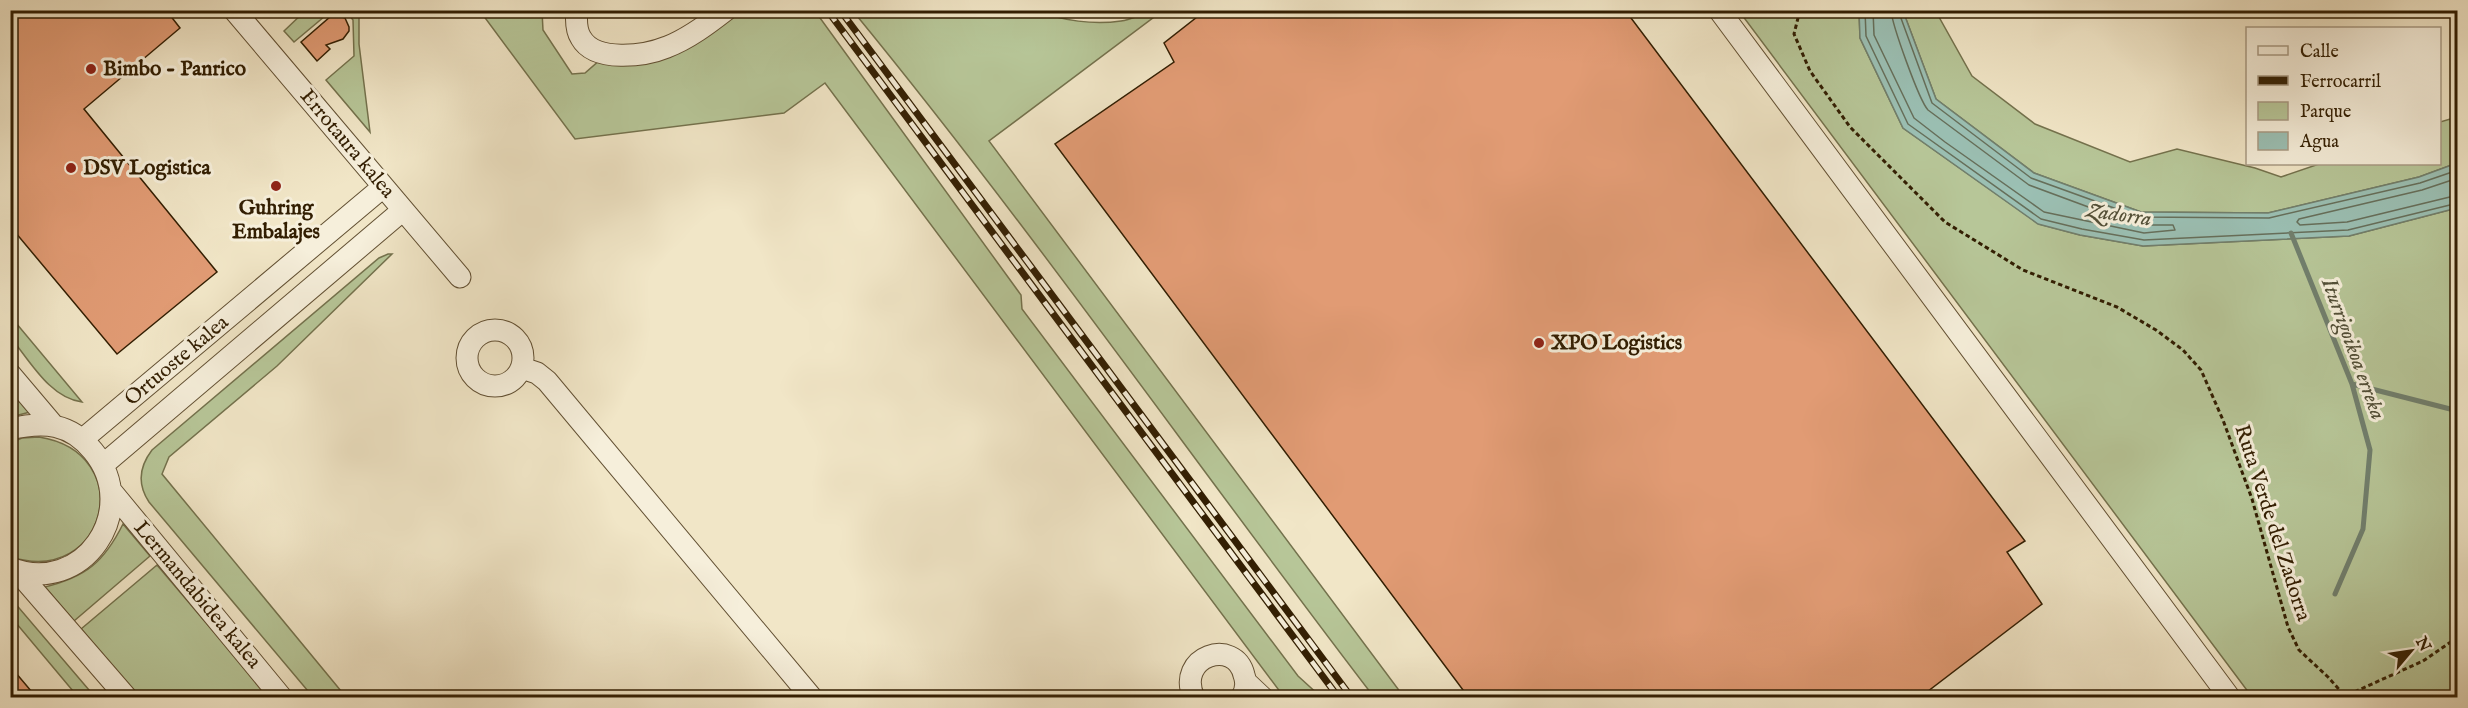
<svg xmlns="http://www.w3.org/2000/svg" width="2468" height="708" viewBox="0 0 2468 708" font-family="'IM FELL English',serif">
  <rect width="100%" height="100%" fill="#f1e6c7"/>
  <filter id="stains"><feTurbulence type="fractalNoise" baseFrequency=".00333" numOctaves="4"/><feColorMatrix values="0 0 0 0 .2 0 0 0 0 .09 0 0 0 0 .02 0 0 0 .5 -.17"/></filter>
  <radialGradient id="worn" r=".72"><stop offset=".6" stop-color="#630" stop-opacity="0"/><stop offset="1" stop-color="#630" stop-opacity=".3"/></radialGradient>
  <path fill="#b7c698" stroke="#74724d" stroke-width="1.5" d="M1037 10C1062 21 1094 25 1121 21 1135 19 1147 10 1162 11L989 141 1404 697H1374C1199 469 1035 233 853 11Z
    M305 11H331L294 42 284 31Z
    M346 11H359V44L370 132 326 80 354 56 353 20Z
    M480 11H542L543 30 572 74 585 73 600 60 714 29 738 11H815L1021 295 1022 309 1298 676 1321 697H1284L825 83 784 113 575 139Z
    M1739 11H1859L1860 38 1903 128 2039 224 2080 235 2143 246 2349 236 2457 208V697H2252Z
    M1903 11H1938L1939 17 1972 76 2035 124 2130 162 2177 149 2255 168 2281 177 2319 164H2440V122L2457 117V163L2419 177 2268 213 2141 212 2034 173 1936 99Z
    M388 254H392L277 366 169 457 162 474 346 697H313L149 502C137 484 139 467 152 450L379 258Z
    M10 317H11L82 402C50 398 30 361 11 338Z
    M11 389 30 412 11 417Z
    M39 437C139 453 107 587 11 557L10 443 22 438Z
    M123 524 150 556 74 621 45 587C86 577 104 562 123 524Z
    M157 565 269 697H139L81 629Z
    M10 600 14 602 95 697H78L11 617Z"/>
  <path fill="#9bc0b4" stroke="#717f6d" stroke-width="1.5" d="M1859 11H1903L1936 99 2034 173 2141 212 2268 213 2419 177 2457 163V208L2349 236 2143 246 2080 235 2038 224 1903 128 1860 38Z"/>
  <g fill="none" stroke-linecap="round" stroke-linejoin="round">
    <path stroke="#666f5b" stroke-width="1.5" d="M1865 10 1866 36 1908 124 2041 219 2082 229 2144 240 2348 230 2458 203
      M1873 10 1874 35 1914 118 1945 142 2044 212 2144 233 2175 230 2173 225H2137L2029 185 1928 110C1919 100 1892 25 1891 10
      M1898 10 1932 103 2031 178 2139 217 2269 218 2420 183 2458 170
      M2458 178 2422 190 2299 219 2297 222 2300 225 2347 222 2458 195"/>
    <path stroke="#717f6d" stroke-width="5" d="M2291 233 2352 384 2370 450 2363 529 2335 594
      M2352 384 2458 411"/>
  </g>
  <path fill="#e19b74" stroke="#321e02" stroke-width="1.5" d="M10 10H166L180 28 84 109 217 272 117 354 10 226Z
    M1206 10H1625L2025 541 2007 552 2042 604 1919 698H1469L1055 144 1174 62 1164 43Z
    M335 15 345 18 349 27V31L343 39 326 45 330 49 317 61 301 42 330 17Z
    M10 666 37 698H10Z"/>
  <g fill="none" stroke-linecap="round" stroke-linejoin="round">
    <defs>
      <path id="minor" d="M234 10 460 277
        M577 10C576 19 576 30 581 38 595 63 645 56 667 47 688 39 708 24 726 10
        M1719 10 2230 698
        M467 358a28 28 0 1 1 56 0a28 28 0 1 1-56 0Z
        M522 368 537 373 547 381 812 698
        M10 374 54 426
        M10 429C44 421 70 423 93 451 142 510 83 597 10 568
        M83 439 383 187
        M104 464 403 210
        M112 492 282 698
        M17 571 127 698
        M1246 682 1263 698
        M1194 698C1175 656 1235 637 1244 675 1247 683 1246 691 1241 698"/>
    </defs>
    <use href="#minor" stroke="#625033" stroke-width="23"/>
    <path stroke="#321e02" stroke-width="3" stroke-dasharray="4.5 3" stroke-linecap="butt" d="M1800 10 1794 34 1810 71 1850 127 1945 222 2023 270 2117 307 2156 330 2183 350 2201 370 2223 420 2252 499 2288 627 2299 650 2328 677 2344 695
      M2341 698 2423 661 2458 637"/>
    <use href="#minor" stroke="#f6efdb" stroke-width="21"/>
    <defs>
      <path id="rail" d="M827 10 1339 698
        M840 10 1352 698"/>
    </defs>
    <use href="#rail" stroke="#321e02" stroke-width="7"/>
    <use href="#rail" stroke="#f6efdb" stroke-width="4.5" stroke-dasharray="14" stroke-linecap="butt"/>
  </g>
  <g fill="#8f2418" stroke="#f6efdb" stroke-width="2">
    <circle cx="91" cy="69" r="6"/>
    <circle cx="71" cy="168" r="6"/>
    <circle cx="276" cy="186" r="6"/>
    <circle cx="1539" cy="343" r="6"/>
  </g>
  <g text-anchor="middle" dominant-baseline="central" stroke-width="6" stroke-linejoin="round" paint-order="stroke">
    <g font-size="21" font-weight="bold" fill="#321e02" stroke="#f6efdb" text-anchor="start">
      <text x="103" y="69">Bimbo - Panrico</text>
      <text x="83" y="168">DSV Logistica</text>
      <text x="276" y="208" text-anchor="middle">Guhring<tspan x="276" dy="24">Embalajes</tspan></text>
      <text x="1551" y="343">XPO Logistics</text>
    </g>
    <g font-size="21" fill="#321e02" stroke="#f6efdb">
      <text transform="translate(347 144) rotate(50)">Errotaura kalea</text>
      <text transform="translate(177 361) rotate(-40)">Ortuoste kalea</text>
      <text transform="translate(2272 523) rotate(72)">Ruta Verde del Zadorra</text>
      <text transform="translate(197 595) rotate(50)">Lermandabidea kalea</text>
    </g>
    <g font-size="22" font-style="italic" fill="#524f37" stroke="#f6efdb">
      <text transform="translate(2119 215) rotate(8)">Zadorra</text>
      <text transform="translate(2353 349) rotate(70)">Iturrigoikoa erreka</text>
    </g>
  </g>
  <rect width="2468" height="708" fill="none" stroke="#f1e6c7" stroke-width="36"/>
  <rect x="12" y="12" width="2444" height="684" fill="none" stroke="#321e02" stroke-width="3"/>
  <rect x="18" y="18" width="2432" height="672" fill="none" stroke="#321e02" stroke-width="1.5"/>
  <rect x="2246" y="27" width="195" height="138" fill="#f6efdb" stroke="#a89b84" stroke-width="1.5"/>
  <rect x="2258" y="46" width="30" height="9" fill="#f6efdb" stroke="#a89b84" stroke-width="1.5"/>
  <text x="2300" y="57" font-size="18" fill="#321e02">Calle</text>
  <rect x="2258" y="76" width="30" height="9" fill="#321e02" stroke="#a89b84" stroke-width="1.5"/>
  <text x="2300" y="87" font-size="18" fill="#321e02">Ferrocarril</text>
  <rect x="2258" y="102" width="30" height="18" fill="#b7c698" stroke="#a89b84" stroke-width="1.5"/>
  <text x="2300" y="117" font-size="18" fill="#321e02">Parque</text>
  <rect x="2258" y="132" width="30" height="18" fill="#9bc0b4" stroke="#a89b84" stroke-width="1.5"/>
  <text x="2300" y="147" font-size="18" fill="#321e02">Agua</text>
  <g transform="translate(2411 651) rotate(61)" stroke="#f6efdb" stroke-width="4.5" paint-order="stroke">
  <path d="M0-4.5L10 22L0 15L-10 22Z" fill="#321e02"/>
  <text y="-9" font-size="16" font-weight="bold" text-anchor="middle" fill="#321e02">N</text>
  </g>
  <rect width="100%" height="100%" filter="url(#stains)"/>
  <rect width="100%" height="100%" fill="url(#worn)"/>
</svg>
